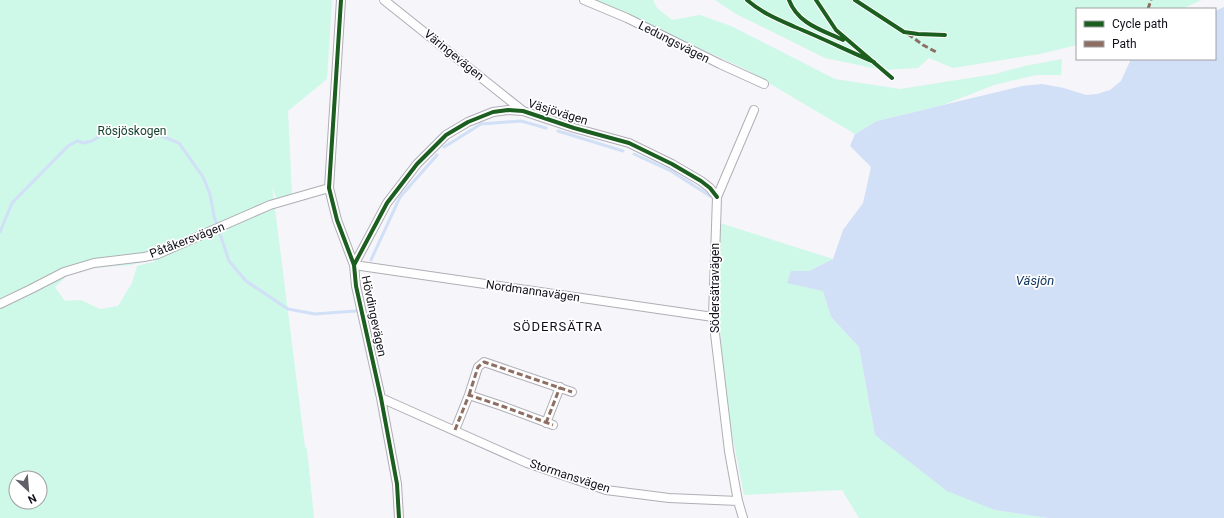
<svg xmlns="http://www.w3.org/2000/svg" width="1224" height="518" viewBox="0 0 1224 518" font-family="Roboto,sans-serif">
  <rect width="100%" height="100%" fill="#f6f5fa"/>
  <path fill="#cef8e7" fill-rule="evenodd" d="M0 0H332L327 79 288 111 292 195 276 198 272 185 305 447 307 449 314 518H0ZM152 259 155 262H152L137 266 132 283 118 306 100 309 81 300 65 301 55 287 67 276 92 268 131 265ZM16 478H40V502H16Z
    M594 0H653L657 8 672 20 700 15 731 26 835 79 900 89 995 74 1025 66 1062 59 1061 75H1036L994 85 943 105 877 121 855 134 747 70Z
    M715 0H1202L1182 9H1077V45L1040 54 953 68 929 58 918 68 882 70 825 58 736 14Z
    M720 223 833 259 809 271H791L823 291 831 317 859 347 875 435 995 510 1048 518H859L842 490 744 495 726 403 719 318Z"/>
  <path fill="#d1e0f6" d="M1224 7V518H1048L995 510 947 491 875 435 859 347 831 317 823 291 787 283 791 271H809L833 259 843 230 863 203 871 167 850 146 855 134 877 121 1022 86 1042 84 1064 88 1086 95 1097 94 1110 90 1121 81 1131 59H1215V11Z"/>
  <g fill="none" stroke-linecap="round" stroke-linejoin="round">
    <path stroke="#d1e0f6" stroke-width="3" d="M558 131 623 151
      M444 147 481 124 521 121 546 128
      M634 154 671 171 710 196
      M0 232 12 203 68 146 77 141 83 143 92 141 101 135H159L179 143 203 177 210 194 214 216 229 261 246 281 288 309 315 314 356 311
      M371 260 400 197 437 155"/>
    <defs>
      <path id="street" d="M341 0 329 188 337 220 354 265 356 286 381 398 397 484 399 518
        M384 0 523 111
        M584 0 627 18 720 64 764 84
        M354 265 387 203 417 164 446 135 468 122 493 112 508 110 523 111 574 128 629 143 672 164 701 181 710 188 717 197
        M354 265 713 317
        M0 304 31 289 64 272 94 263 144 257 158 254 270 205 329 188
        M469 395 478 367 484 362 572 392
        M381 398 527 463 606 490 669 498 738 501
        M546 423 560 387
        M455 430 469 395 502 406 553 425
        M743 518 738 501 729 451 713 317 717 197 754 110"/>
    </defs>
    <use href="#street" stroke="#b0aeb6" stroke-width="10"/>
    <use href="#street" stroke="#fefefe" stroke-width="8"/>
    <path stroke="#8d6e63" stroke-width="3" stroke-dasharray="6 3" stroke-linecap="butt" d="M1148 9 1151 0
      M908 34 923 45 938 53
      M469 395 478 367 484 362 572 392
      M546 423 560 387
      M455 430 469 395 502 406 553 425"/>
    <defs>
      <path id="cycleway" d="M341 0 329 188 337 220 354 265 356 286 381 398 397 484 399 518
        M747 0C762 13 777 19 795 27 822 38 848 51 874 62
        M789 0C798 24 822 30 843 40
        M816 0 836 30 892 78
        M855 0 904 32 918 34 945 35
        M354 265 387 203 417 164 446 135 468 122 493 112 508 110 523 111 574 128 629 143 672 164 701 181 710 188 717 197"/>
    </defs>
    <use href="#cycleway" stroke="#fff" stroke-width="6"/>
    <use href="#cycleway" stroke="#1b5e20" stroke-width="4"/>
  </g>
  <g text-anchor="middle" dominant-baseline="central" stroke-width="3.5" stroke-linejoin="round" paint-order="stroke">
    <g font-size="12" fill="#110f1a" stroke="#fff">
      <text transform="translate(674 42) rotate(27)">Ledungsvägen</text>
      <text transform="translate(454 55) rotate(39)">Väringevägen</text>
      <text transform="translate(558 112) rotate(17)">Väsjövägen</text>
      <text transform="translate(187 240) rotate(-21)">Påtåkersvägen</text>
      <text transform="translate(715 288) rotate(-90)">Södersätravägen</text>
      <text transform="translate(533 291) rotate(8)">Nordmannavägen</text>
      <text transform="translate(374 316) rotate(78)">Hövdingevägen</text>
      <text transform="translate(570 476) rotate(18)">Stormansvägen</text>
    </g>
    <g font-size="12" fill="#103e2c" stroke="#fff">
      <text x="132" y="131">Rösjöskogen</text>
    </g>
    <g font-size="13" font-style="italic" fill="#0f3560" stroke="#fff">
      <text x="1035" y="280">Väsjön</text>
    </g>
    <g font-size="13" letter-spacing="1" fill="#110f1a" stroke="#fff">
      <text x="558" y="326">SÖDERSÄTRA</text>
    </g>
  </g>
  <rect x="1076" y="8" width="140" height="52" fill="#ffffff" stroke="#a09fa3"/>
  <rect x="1084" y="21" width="20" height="6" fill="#1b5e20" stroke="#a09fa3"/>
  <text x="1112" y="28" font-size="12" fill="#110f1a">Cycle path</text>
  <rect x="1084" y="41" width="20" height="6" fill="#8d6e63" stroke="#a09fa3"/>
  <text x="1112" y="48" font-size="12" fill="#110f1a">Path</text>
  <g transform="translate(28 490) rotate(154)"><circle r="19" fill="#ffffff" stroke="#a09fa3"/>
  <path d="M0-3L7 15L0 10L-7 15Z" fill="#616068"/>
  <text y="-6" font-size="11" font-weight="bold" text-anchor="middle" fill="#110f1a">N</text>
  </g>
</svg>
